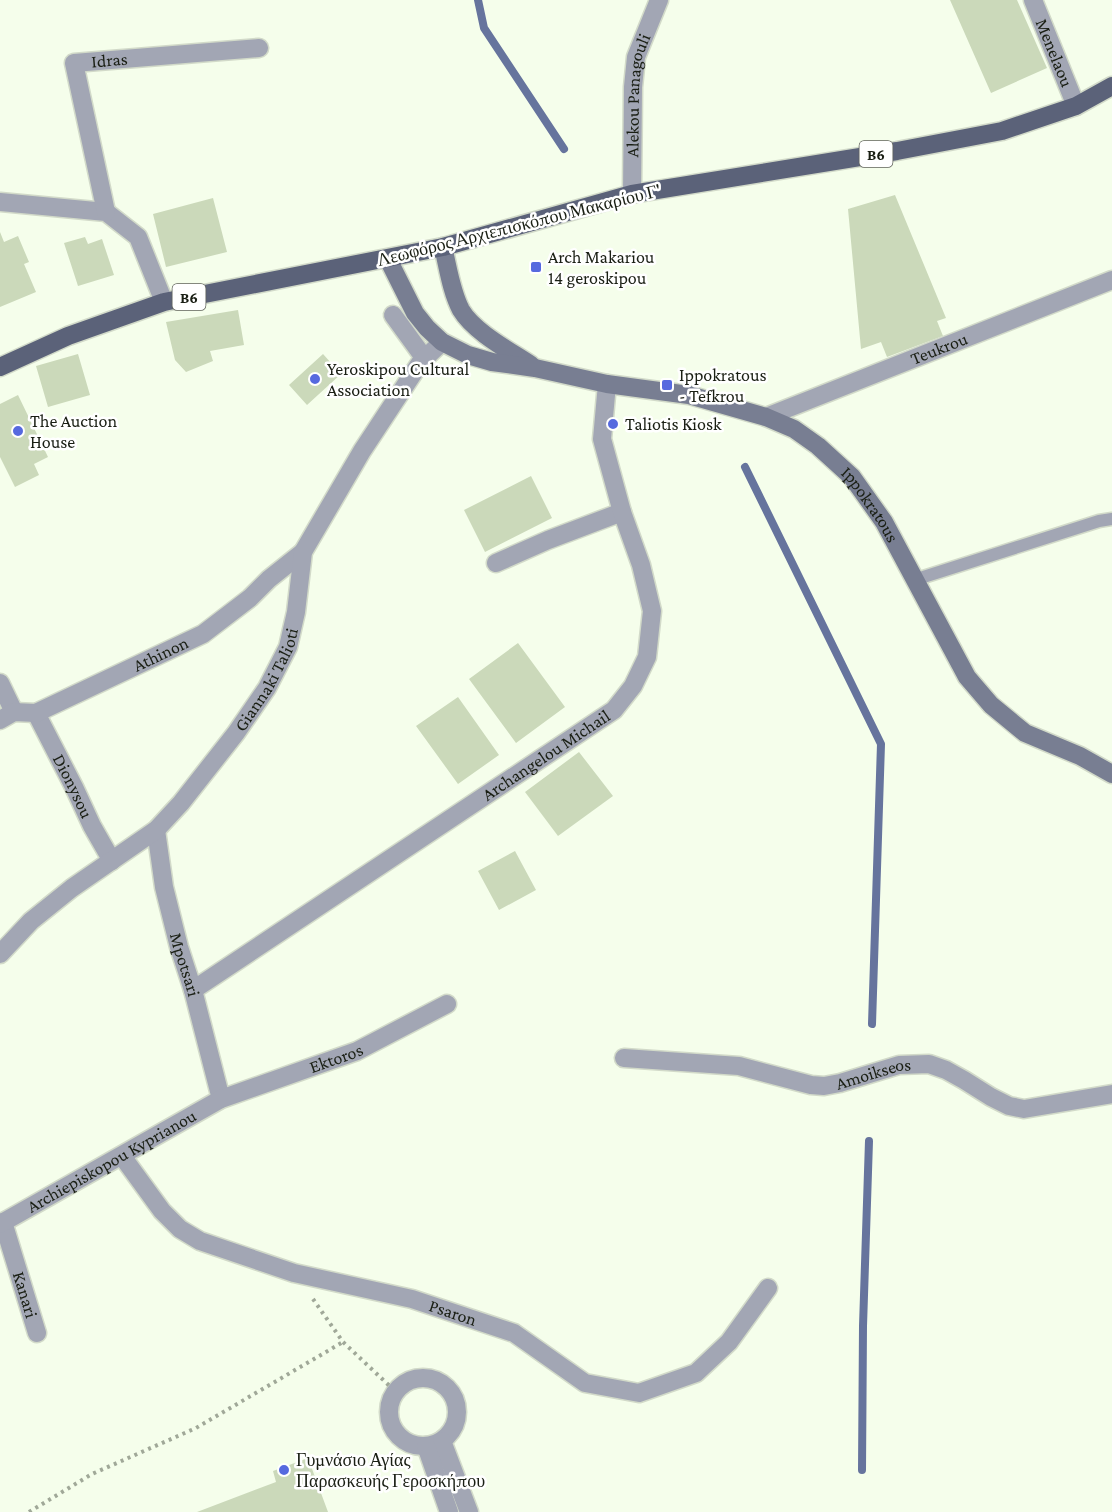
<svg xmlns="http://www.w3.org/2000/svg" width="1112" height="1512" viewBox="0 0 1112 1512" font-family="'Crimson Pro',serif">
  <rect width="100%" height="100%" fill="#f5feeb"/>
  <g fill="none" stroke-linecap="round" stroke-linejoin="round">
    <path stroke="#66749d" stroke-width="8" d="M478 0 484 28 564 149
      M745 467 881 744 872 1024
      M862 1470 863 1326 869 1141"/>
  </g>
  <path fill="#cbd9ba" d="M950 0H1017L1047 68 991 93Z
    M895 195 946 318 937 321 943 336 887 357 881 342 861 349 848 209Z
    M213 198 227 252 166 267 153 214Z
    M0 232 4 242 18 236 29 262 24 264 36 292 0 307Z
    M85 237 88 244 102 239 114 275 78 286 64 243Z
    M238 310 244 345 210 351 213 361 186 372 175 360 166 322Z
    M78 354 90 395 48 407 36 366Z
    M323 354 341 374 307 405 289 385Z
    M18 395 48 457 34 464 39 475 15 487 0 457V404Z
    M531 476 552 518 485 552 464 510Z
    M518 643 565 707 516 743 469 679Z
    M458 697 499 755 458 784 416 726Z
    M579 752 613 796 558 836 525 792Z
    M515 851 536 890 499 910 478 871Z
    M308 1458 328 1512H197L276 1482 273 1471Z"/>
  <g fill="none" stroke-linecap="round" stroke-linejoin="round">
    <defs>
      <path id="lane" d="M914 580 1099 521 1112 519"/>
      <g id="street">
        <path id="s1" d="M1033 0 1076 106"/>
        <path id="s2" d="M632 194 633 87 636 57 659 0"/>
        <path d="M0 202 106 212 138 237 164 302"/>
        <path id="s3" d="M106 212 74 63 259 48"/>
        <path d="M393 315 425 359"/>
        <path id="s4" d="M766 417 1112 280"/>
        <path d="M496 563 548 540 622 512"/>
        <path d="M0 683 14 712"/>
        <path id="s5" d="M36 713 74 787 92 826 112 861"/>
        <path id="s6" d="M0 720 14 712 36 713 203 634 250 598 269 579 303 552"/>
        <path id="s7" d="M156 830 164 887 179 947 193 990 221 1099"/>
        <path id="s8" d="M0 954 31 921 72 888 156 830 181 803 236 733 267 688 288 647 296 612 303 552 362 451 420 363 442 342"/>
        <path id="s9" d="M193 990 614 710 633 686 647 657 652 611 641 565 622 512 602 439 607 384"/>
        <path id="s10" d="M624 1058 739 1066 811 1085 824 1086 840 1083 899 1065 929 1064 946 1070 964 1080 991 1097 1009 1106 1024 1109 1112 1094"/>
        <path id="s11" d="M122 1156 162 1211 180 1229 200 1241 294 1273 412 1299 514 1333 585 1383 639 1393 696 1373 729 1342 768 1288"/>
        <path id="s12" d="M3 1222 37 1333"/>
        <path id="s13" d="M0 1224 221 1099 357 1051 447 1004"/>
        <circle cx="423" cy="1412" r="34"/>
        <path d="M442 1441 469 1512"/>
        <path d="M426 1446 449 1512"/>
      </g>
      <g id="secondary">
        <path d="M443 247C448 267 451 291 461 310 474 332 510 351 531 365"/>
        <path id="s14" d="M388 259 415 313 427 328 442 342 468 355 492 362 535 368 607 384 689 395 766 417 794 429 818 446 852 477 884 522 967 677 991 705 1025 733 1080 756 1112 774"/>
      </g>
      <path id="primary" d="M0 367 68 336 164 302 443 247 632 194 897 151 1002 131 1076 106 1112 86"/>
    </defs>
    <use href="#lane" stroke="#d2dac9" stroke-width="15"/>
    <use href="#street" stroke="#d2dac9" stroke-width="21"/>
    <use href="#secondary" stroke="#d2dac9" stroke-width="21"/>
    <use href="#primary" stroke="#d2dac9" stroke-width="21"/>
    <path stroke="#a0a898" stroke-width="4" stroke-dasharray="3 4.5" stroke-linecap="butt" d="M313 1299 343 1342 396 1392
      M29 1512 92 1474 196 1428 343 1342"/>
    <use href="#lane" stroke="#a2a6b4" stroke-width="12"/>
    <use href="#street" stroke="#a2a6b4" stroke-width="18"/>
    <use href="#secondary" stroke="#787e92" stroke-width="18"/>
    <use href="#primary" stroke="#5b6279" stroke-width="18"/>
  </g>
  <g fill="#5669df" stroke="#fff" stroke-width="2">
    <rect x="530" y="261" width="12" height="12" rx="3"/>
    <circle cx="315" cy="379" r="6"/>
    <rect x="661" y="379" width="12" height="12" rx="3"/>
    <circle cx="613" cy="424" r="6"/>
    <circle cx="18" cy="431" r="6"/>
    <circle cx="284" cy="1470" r="6"/>
  </g>
  <g text-anchor="middle" dominant-baseline="central" stroke-width="5" stroke-linejoin="round" paint-order="stroke">
    <g fill="#fff" stroke="#5f625a" stroke-width="1.5">
      <rect x="859.5" y="141" width="33" height="26" rx="4.5"/>
      <rect x="172.5" y="284" width="33" height="26" rx="4.5"/>
    </g>
    <g font-size="16" font-weight="bold" fill="#1a1f14">
      <text x="876" y="154">B6</text>
      <text x="189" y="297">B6</text>
    </g>
    <g font-size="18" fill="#1a1f14" stroke="#fff">
      <text stroke="none"><textPath href="#s1" startOffset="57">Menelaou</textPath></text>
      <text stroke="none"><textPath href="#s3" startOffset="188">Idras</textPath></text>
      <text stroke="none"><textPath href="#s2" startOffset="99">Alekou Panagouli</textPath></text>
      <text transform="translate(519 225) rotate(-14)">Λεωφόρος Αρχιεπισκόπου Μακαρίου Γ'</text>
      <text stroke="none"><textPath href="#s4" startOffset="186">Teukrou</textPath></text>
      <text stroke="none"><textPath href="#s14" startOffset="573">Ippokratous</textPath></text>
      <text stroke="none"><textPath href="#s6" startOffset="176">Athinon</textPath></text>
      <text stroke="none"><textPath href="#s8" startOffset="388">Giannaki Talioti</textPath></text>
      <text stroke="none"><textPath href="#s9" startOffset="424">Archangelou Michail</textPath></text>
      <text stroke="none"><textPath href="#s5" startOffset="82">Dionysou</textPath></text>
      <text stroke="none"><textPath href="#s7" startOffset="138">Mpotsari</textPath></text>
      <text stroke="none"><textPath href="#s13" startOffset="376">Ektoros</textPath></text>
      <text stroke="none"><textPath href="#s10" startOffset="254">Amoikseos</textPath></text>
      <text stroke="none"><textPath href="#s13" startOffset="128">Archiepiskopou Kyprianou</textPath></text>
      <text stroke="none"><textPath href="#s12" startOffset="76">Kanari</textPath></text>
      <text stroke="none"><textPath href="#s11" startOffset="380">Psaron</textPath></text>
    </g>
    <g font-size="18" fill="#1a1f14" stroke="#fff" text-anchor="start">
      <text x="548" y="257">Arch Makariou<tspan x="548" dy="21">14 geroskipou</tspan></text>
      <text x="327" y="369">Yeroskipou Cultural<tspan x="327" dy="21">Association</tspan></text>
      <text x="679" y="375">Ippokratous<tspan x="679" dy="21">- Tefkrou</tspan></text>
      <text x="30" y="421">The Auction<tspan x="30" dy="21">House</tspan></text>
      <text x="625" y="424">Taliotis Kiosk</text>
      <text x="296" y="1460">Γυμνάσιο Αγίας<tspan x="296" dy="21">Παρασκευής Γεροσκήπου</tspan></text>
    </g>
  </g>
</svg>
